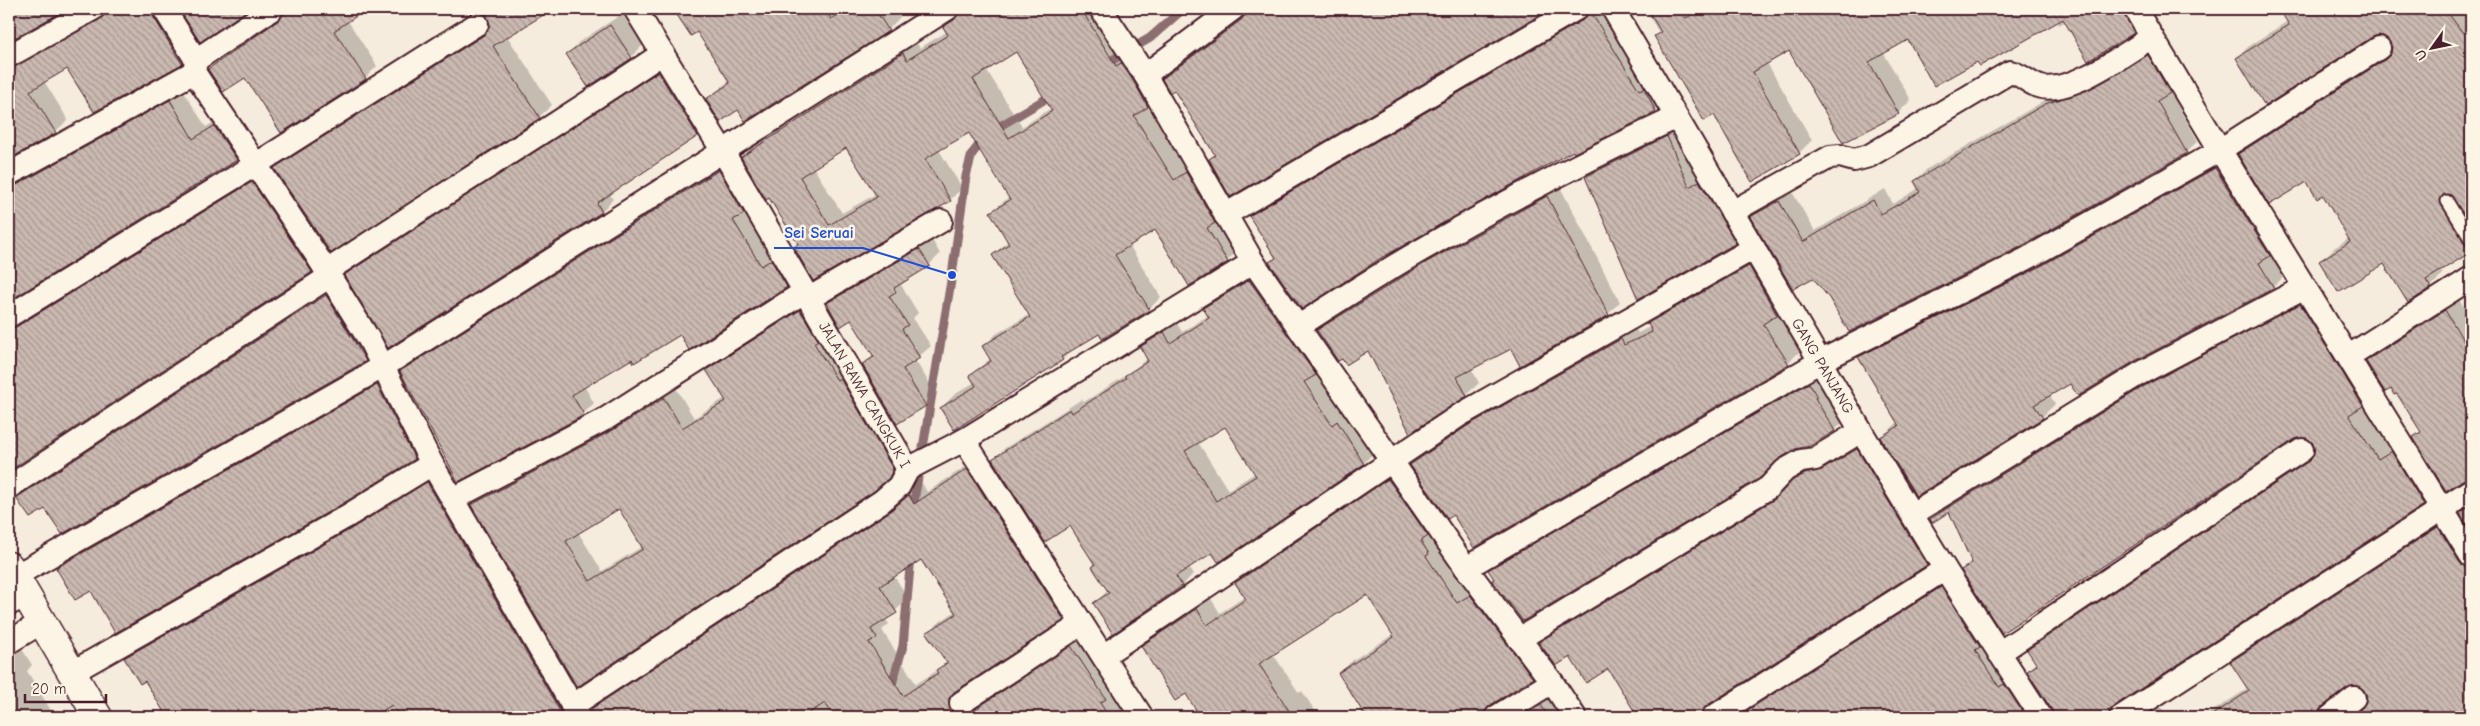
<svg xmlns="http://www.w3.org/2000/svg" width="2480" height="726" viewBox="0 0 2480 726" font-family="'Comic Neue',sans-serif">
  <defs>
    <pattern id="building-back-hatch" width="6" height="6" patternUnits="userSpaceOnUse" patternTransform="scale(1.25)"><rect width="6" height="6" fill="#cab9b1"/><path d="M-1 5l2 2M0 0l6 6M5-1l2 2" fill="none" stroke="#a69690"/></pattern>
  </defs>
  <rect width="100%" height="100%" fill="#f5ecde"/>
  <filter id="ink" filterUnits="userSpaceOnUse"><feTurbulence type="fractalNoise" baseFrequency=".02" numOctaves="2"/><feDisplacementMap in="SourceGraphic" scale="10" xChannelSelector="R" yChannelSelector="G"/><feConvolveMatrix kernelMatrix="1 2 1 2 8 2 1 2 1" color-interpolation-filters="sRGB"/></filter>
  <g filter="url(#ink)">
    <path fill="#0003" fill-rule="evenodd" d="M9 9H65L9 41Z
      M106 9H168L194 50 181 63 94 111 67 67 44 81 68 120 55 132 9 159V46L29 56 106 13Z
      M181 9H247L200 40Z
      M286 9H366L348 21 377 66 365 78 245 76 209 69 222 57 286 11Z
      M492 9H551L507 36 552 105 539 117 331 251 276 169 288 156 491 26 488 16Z
      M674 9H895L900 17 888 30 738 108 707 99 730 80 697 30 691 34Z
      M961 9H1101L1160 93 1147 106 1186 169 1199 161 1239 249 1227 261 1155 229 1129 245 1161 297 1149 309 1099 332 1075 347 1063 359 955 429 941 408 954 395 975 382 971 375 991 358 984 347 996 334 1030 314 993 255 1008 241 991 212 1009 197 970 132 939 150 962 188 950 200 795 247 799 243 743 157 755 144 915 41 920 48 948 31 945 27ZM1016 51 1051 108 1022 127 986 69ZM847 146 876 194 842 213 813 167Z
      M1133 9H1150L1138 17Z
      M1248 9H1548L1231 195 1210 159 1215 154 1174 89 1164 79 1177 66 1248 12Z
      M1591 9H1609L1668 99 1656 111 1575 151 1574 149 1271 262 1276 257 1251 216 1263 204 1590 12Z
      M1645 9H2140L2146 19 2133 32 2066 21 2059 25 2057 21 1978 60 1908 38 1883 52 1911 100 1898 113 1790 49 1767 63 1812 140 1799 153 1714 113 1709 116Z
      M2280 9H2471V250L2440 270 2443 274 2430 287 2384 262 2321 261 2334 248 2350 238 2323 194 2307 181 2240 154 2253 141 2392 52 2391 41 2385 35 2237 58 2250 45 2288 21Z
      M622 14 643 45 631 57 589 85 568 54 579 42Z
      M2160 45 2181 80 2170 92 2198 141 2186 152 1830 298 1813 276 1752 217 1764 205 1791 190 1815 231 1885 189 1893 204 1919 188 1915 181 1927 169 2058 93Z
      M670 61 709 124 697 135 609 193 613 199 602 211 389 346 346 275 358 264Z
      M182 89 206 127 227 114 249 147 237 159 9 301V165Z
      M1680 124 1748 229 1735 242 1586 177 1599 164Z
      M2229 155 2287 274 2273 287 2071 382 2050 395 2055 404 2042 417 1882 437 1898 422 1860 357 1873 344Z
      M730 160 797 275 786 286 680 333 632 357 584 386 594 403 583 414 402 372 413 360Z
      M265 171 323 259 311 271 10 469 9 307Z
      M1559 185 1620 302 1608 314 1511 347 1471 368 1479 383 1466 395 1369 349 1318 330 1330 318 1438 251Z
      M931 238 940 254 929 265 901 285 918 313 913 318 931 346 915 360 936 394 925 405 864 365 874 354 851 318 828 304 840 292Z
      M1762 254 1790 301 1777 313 1801 350 1788 363 1453 513 1412 465 1425 452 1481 413 1634 326 1638 333 1651 326 1650 323 1663 310Z
      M1261 269 1317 372 1344 414 1349 411 1375 451 1364 463 1220 560 1212 551 1188 566 1193 574 1182 586 1095 603 1108 590 1096 565 1071 525 994 460 1005 448 1082 399 1084 402 1128 374 1148 358 1141 347 1153 336 1176 322 1182 332 1209 315 1205 308 1216 297ZM1225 425 1255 473 1228 490 1198 442Z
      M337 285 376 349 365 360 45 507 18 498 29 487Z
      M2314 292 2375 392 2363 404 2391 447 2436 491 2423 504 2123 699 2121 703 2123 711 2136 717H2056L2028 671 2037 662 2029 650 2042 637 2315 454 2314 443 2308 437 2294 438 1963 570 1972 560 1949 511 1931 519 1944 506 2160 373Z
      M2458 298 2471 319V476L2414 437 2421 431 2397 392 2367 361 2381 348Z
      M812 300 900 465 888 477 577 685 472 505 484 493 626 419 676 388 694 418 725 398 708 370 719 359ZM619 507 643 546 602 571 578 532Z
      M1823 371 1848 417 1835 430 1810 445 1794 448 1495 579 1490 570 1503 557Z
      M390 374 426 446 414 458 91 589 58 568 70 556Z
      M1870 437 1939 551 1926 564 1714 699 1713 703 1715 711 1726 717H1625L1634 709 1609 668 1571 656 1540 643 1553 630 1789 487 1808 468Z
      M980 457 1076 606 1063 619 962 685V697L1085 634 1130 717H908L896 700 868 717H594L591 710 604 697 904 499 922 483 927 492ZM922 558 956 611 941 621 928 633 947 661 938 670 916 684 882 630 889 624 885 619 909 599 894 576Z
      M1402 467 1545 665 1532 677 1497 699 1495 703 1498 711 1509 717H1365L1367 716 1340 673 1353 660 1394 634 1368 593 1273 654 1299 693 1302 691 1319 717H1202L1186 692 1143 646 1156 633 1210 597 1220 613 1246 596 1237 583 1250 570Z
      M441 470 585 716 591 717H168L145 679 125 658 138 645Z
      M2451 515 2471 547V717H2203L2249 688 2232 662 2245 649ZM2359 684 2366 689 2367 702 2353 715 2339 717 2330 705V699L2345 687Z
      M1955 575 2048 716 2055 717H1728Z
      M15 638 32 665 27 671 55 717H9V642Z
      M1554 693 1570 717H1511Z
      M2159 704 2168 717H2137Z"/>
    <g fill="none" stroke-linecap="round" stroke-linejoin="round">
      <path stroke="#8c6e70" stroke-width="9" d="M1102 66 1150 38 1183 9
        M913 516 915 495 952 275 966 176 972 154 982 141 1000 126 1054 94
        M890 691 903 646 911 556"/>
    </g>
    <path fill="url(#building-back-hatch)" stroke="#4a1f2b" fill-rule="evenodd" d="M9 9H67L9 41Z
      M106 9H151L153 16 182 64 94 112 67 69 30 91 56 133 9 159V69L99 20 104 15Z
      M179 9H249L200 42Z
      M285 9H367L334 31 366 79 281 133 245 78 223 92 208 69 279 20Z
      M497 9H553L493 46 540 118 331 253 274 168 484 35 490 24 486 15Z
      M673 9H825L831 19 848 9H875L889 31 745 121 738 110 720 122 706 99 730 83 697 32 691 36Z
      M960 9H1081L1116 66 1121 63 1134 82 1148 107 1134 116 1174 180 1186 172 1215 223 1207 228 1228 262 1189 286 1155 230 1115 255 1150 310 1102 339 1099 334 1061 357 1063 360 954 430 940 408 976 386 969 375 991 361 982 346 1030 317 992 255 1009 244 990 212 1010 200 969 133 925 159 951 201 813 281 794 247 798 244 769 198 766 200 741 157 903 53 907 60 948 35 943 27 954 20ZM1016 52 1052 111 1009 138 973 79ZM846 148 877 197 829 225 800 177Z
      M1251 9H1550L1230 197 1209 159 1215 155 1174 90 1170 93 1162 79 1241 20Z
      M1589 9 1639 90 1644 88 1656 112 1574 153 1573 151 1475 205 1381 258 1302 309 1269 262 1276 258 1249 216 1583 20 1588 15Z
      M1647 9H1680L1686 18 1702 9H2122L2134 33 2088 61 2063 19 1980 66 1977 62 1934 86 1908 40 1869 62 1899 114 1843 143 1789 51 1753 72 1800 154 1752 182 1714 115 1704 121 1654 36 1661 32Z
      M2279 9H2445L2463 33 2471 27V226L2451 195 2444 194 2440 201 2465 244 2471 247V252L2426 280 2431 288 2408 303 2384 264 2338 292 2319 261 2350 242 2323 195 2317 199 2307 182 2269 205 2238 154 2386 59 2391 54 2392 47 2385 37 2379 35 2372 37 2265 106 2236 58 2289 25Z
      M610 25 632 58 588 87 566 54Z
      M2148 55 2170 93 2157 101 2187 153 2020 247 1849 332 1829 298 1813 278 1793 289 1750 217 1779 201 1803 242 1873 200 1881 214 1920 192 1914 181 2045 104 2088 90Z
      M658 72 698 136 597 203 602 212 388 348 344 275Z
      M170 100 193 139 214 126 237 160 9 301V187L15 186Z
      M1667 136 1689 187 1699 181 1736 243 1638 299 1585 177Z
      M2215 168 2270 256 2259 263 2274 288 2133 362 2078 396 2070 384 2034 405 2043 418 1916 496 1880 437 1899 426 1858 357 2032 271Z
      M719 170 744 214 733 220 761 266 771 260 787 287 689 350 680 335 634 363 632 359 572 395 584 415 458 482 400 371Z
      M252 182 312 272 9 471V329L16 327Z
      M1547 196 1609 315 1520 366 1511 349 1457 377 1467 396 1410 433 1368 351 1346 365 1342 359 1338 361 1317 330 1425 263Z
      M919 249 930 266 894 288 896 292 889 296 908 325 902 329 920 358 903 369 926 406 897 424 862 364 874 357 851 320 840 327 827 303Z
      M1749 266 1777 315 1763 324 1789 364 1474 548 1453 515 1448 519 1410 465 1467 426 1621 339 1624 345 1652 332 1648 323Z
      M1249 280 1316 375 1304 382 1332 425 1337 421 1364 464 1221 561 1218 562 1212 553 1176 576 1182 586 1113 634 1093 603 1109 593 1092 567 1095 565 1070 526 1045 542 992 459 1070 409 1072 413 1126 378 1124 376 1148 361 1140 347 1164 332 1170 343 1209 318 1203 308ZM1225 427 1256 476 1216 501 1185 451Z
      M326 295 366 361 62 534 45 509 30 518 16 498Z
      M2300 304 2363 406 2349 415 2378 459 2391 451 2424 505 2114 706 2108 717H2054L2052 710 2027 671 2037 665 2027 650 2309 461 2314 455 2313 443 2307 438 2295 439 2002 633 1961 570 1972 563 1949 512 1932 523 1930 519 2146 385Z
      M800 310 818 340 814 343 837 380 840 378 893 469 889 478 874 491 577 687 471 505 613 430 664 398 682 428 726 401 706 370ZM619 509 643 549 590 581 566 541Z
      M2445 310 2471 353V477L2464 479 2446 491 2413 437 2421 432 2397 394 2394 395 2391 389 2385 392 2366 361Z
      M1809 383 1817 397 1815 398 1835 431 1810 446 1795 449 1779 459 1760 478 1523 621 1492 580 1494 579 1488 570Z
      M377 385 415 459 337 507 115 633 91 591 75 600 56 568Z
      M1857 449 1927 565 1706 706 1700 717H1638L1608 669 1586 683 1570 657 1556 666 1539 642 1775 499 1793 480 1805 474 1822 470Z
      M967 469 1064 620 954 692 949 698 950 710 956 715 968 714 1071 646 1106 699 1100 703 1109 717H834L825 703 803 717H597L591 709 889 512 909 495 914 504ZM921 560 956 614 926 633 947 663 936 670 938 673 903 696 869 642 877 638 871 629 897 613 880 586Z
      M1388 479 1428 536 1421 541 1429 554 1426 556 1457 603 1470 595 1533 678 1489 706 1483 717H1366L1338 673 1394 637 1367 595 1259 664 1293 717H1200L1186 694 1175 701 1141 646 1197 609 1207 625 1246 599 1235 583Z
      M427 482 560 711 550 717H400L392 705 372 717H167L145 681 140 684 124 658 351 529Z
      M2471 505V531L2460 513Z
      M2438 527 2460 563 2471 569V717H2351L2362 708 2367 697 2364 690 2353 685 2322 707 2317 717H2209L2249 691 2230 662Z
      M1941 587 1980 647 1975 650 1999 687 2004 684 2026 717H1737Z
      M1541 705 1549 717H1520Z"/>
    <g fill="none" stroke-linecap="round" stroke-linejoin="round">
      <defs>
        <path id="lane" d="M2447 201 2471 240
          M9 610 29 600"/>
        <g id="street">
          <path d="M164 9 196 60"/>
          <path id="s1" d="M635 9 722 150 908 469 964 440 1142 717"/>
          <path d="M1101 9 1145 75 1253 262 1466 568 1552 682 1575 717"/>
          <path id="s2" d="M1613 9 1861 431 1945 569 2041 717"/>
          <path d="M2135 9 2220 150 2471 556"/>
          <path d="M9 56 93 9"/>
          <path d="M194 72 317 256 370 341 432 464 579 717"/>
          <path d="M1145 75 1233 9"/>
          <path d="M9 174 194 72 196 60 272 9"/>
          <path d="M1732 212 1830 157 1840 156 1854 160 1869 156 2010 72C2022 74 2029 84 2041 87 2071 94 2126 53 2152 37"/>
          <path d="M1225 215 1576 9"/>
          <path d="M327 271C438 197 552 128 663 53"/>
          <path d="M808 299 941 221"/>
          <path d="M9 316 255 165 477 24"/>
          <path d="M1299 326C1338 301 1378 275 1418 252 1502 203 1588 159 1675 118"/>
          <path d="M2349 356 2471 278"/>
          <path d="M964 440 1253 262"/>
          <path d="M9 487 330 276"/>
          <path d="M453 499 607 418 804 292"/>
          <path d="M1912 514 2139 374 2305 287"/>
          <path d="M1466 568 1819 362 2026 259 2220 150 2379 48"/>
          <path d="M15 576 384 366 947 9"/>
          <path d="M1519 639 1768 488 1785 470 1801 461 1815 459 1861 431"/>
          <path d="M9 642 42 622"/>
          <path d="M1999 653 2302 450"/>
          <path d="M1103 656 1460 415 1754 248"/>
          <path d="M71 673 344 518 432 464"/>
          <path d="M961 703 1081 624"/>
          <path d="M572 706 882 501 899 486 908 469"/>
          <path d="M1496 717 1552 682"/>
          <path d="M1713 717 1945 569"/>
          <path d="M2121 717 2471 490"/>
          <path d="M2330 717 2354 698"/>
        </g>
        <path id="primary" d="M9 566 98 717"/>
      </defs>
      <use href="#lane" stroke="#4a1f2b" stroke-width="15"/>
      <use href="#street" stroke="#4a1f2b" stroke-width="26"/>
      <use href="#primary" stroke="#4a1f2b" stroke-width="31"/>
      <use href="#lane" stroke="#fcf5e5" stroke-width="11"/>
      <use href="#street" stroke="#fcf5e5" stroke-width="22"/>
      <use href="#primary" stroke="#fcf5e5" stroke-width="28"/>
    </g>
  </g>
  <g text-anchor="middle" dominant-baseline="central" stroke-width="5" stroke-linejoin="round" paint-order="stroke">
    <g font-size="15" fill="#4a1f2b" stroke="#fcf5e5">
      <text stroke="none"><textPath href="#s2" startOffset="414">GANG PANJANG</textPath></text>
      <text stroke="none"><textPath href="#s1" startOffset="449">JALAN RAWA CANGKUK I</textPath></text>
    </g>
  </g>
  <path fill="none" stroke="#1d4ed8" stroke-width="2" d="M952 275L863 248H774"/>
  <circle fill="#1d4ed8" stroke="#fcf5e5" stroke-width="2" cx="952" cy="275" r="5"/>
  <g font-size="16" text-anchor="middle" font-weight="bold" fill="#1d4ed8" stroke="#fcf5e5" stroke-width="5" stroke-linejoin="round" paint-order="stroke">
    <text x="819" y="238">Sei Seruai</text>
  </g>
  <rect width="2480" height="726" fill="none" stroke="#fcf5e5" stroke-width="30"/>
  <rect x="15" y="15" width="2450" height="696" fill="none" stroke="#4a1f2b" stroke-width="2" filter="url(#ink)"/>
  <g transform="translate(2432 48) rotate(237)" stroke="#fcf5e5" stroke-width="4" paint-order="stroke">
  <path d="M0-4L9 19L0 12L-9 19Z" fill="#4a1f2b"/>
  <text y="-8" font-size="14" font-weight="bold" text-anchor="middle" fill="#4a1f2b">U</text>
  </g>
  <path d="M25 694v8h81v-8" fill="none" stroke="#4a1f2b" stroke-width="2.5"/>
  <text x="32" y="694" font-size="15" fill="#4a1f2b" stroke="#fcf5e5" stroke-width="4" paint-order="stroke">20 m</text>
</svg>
